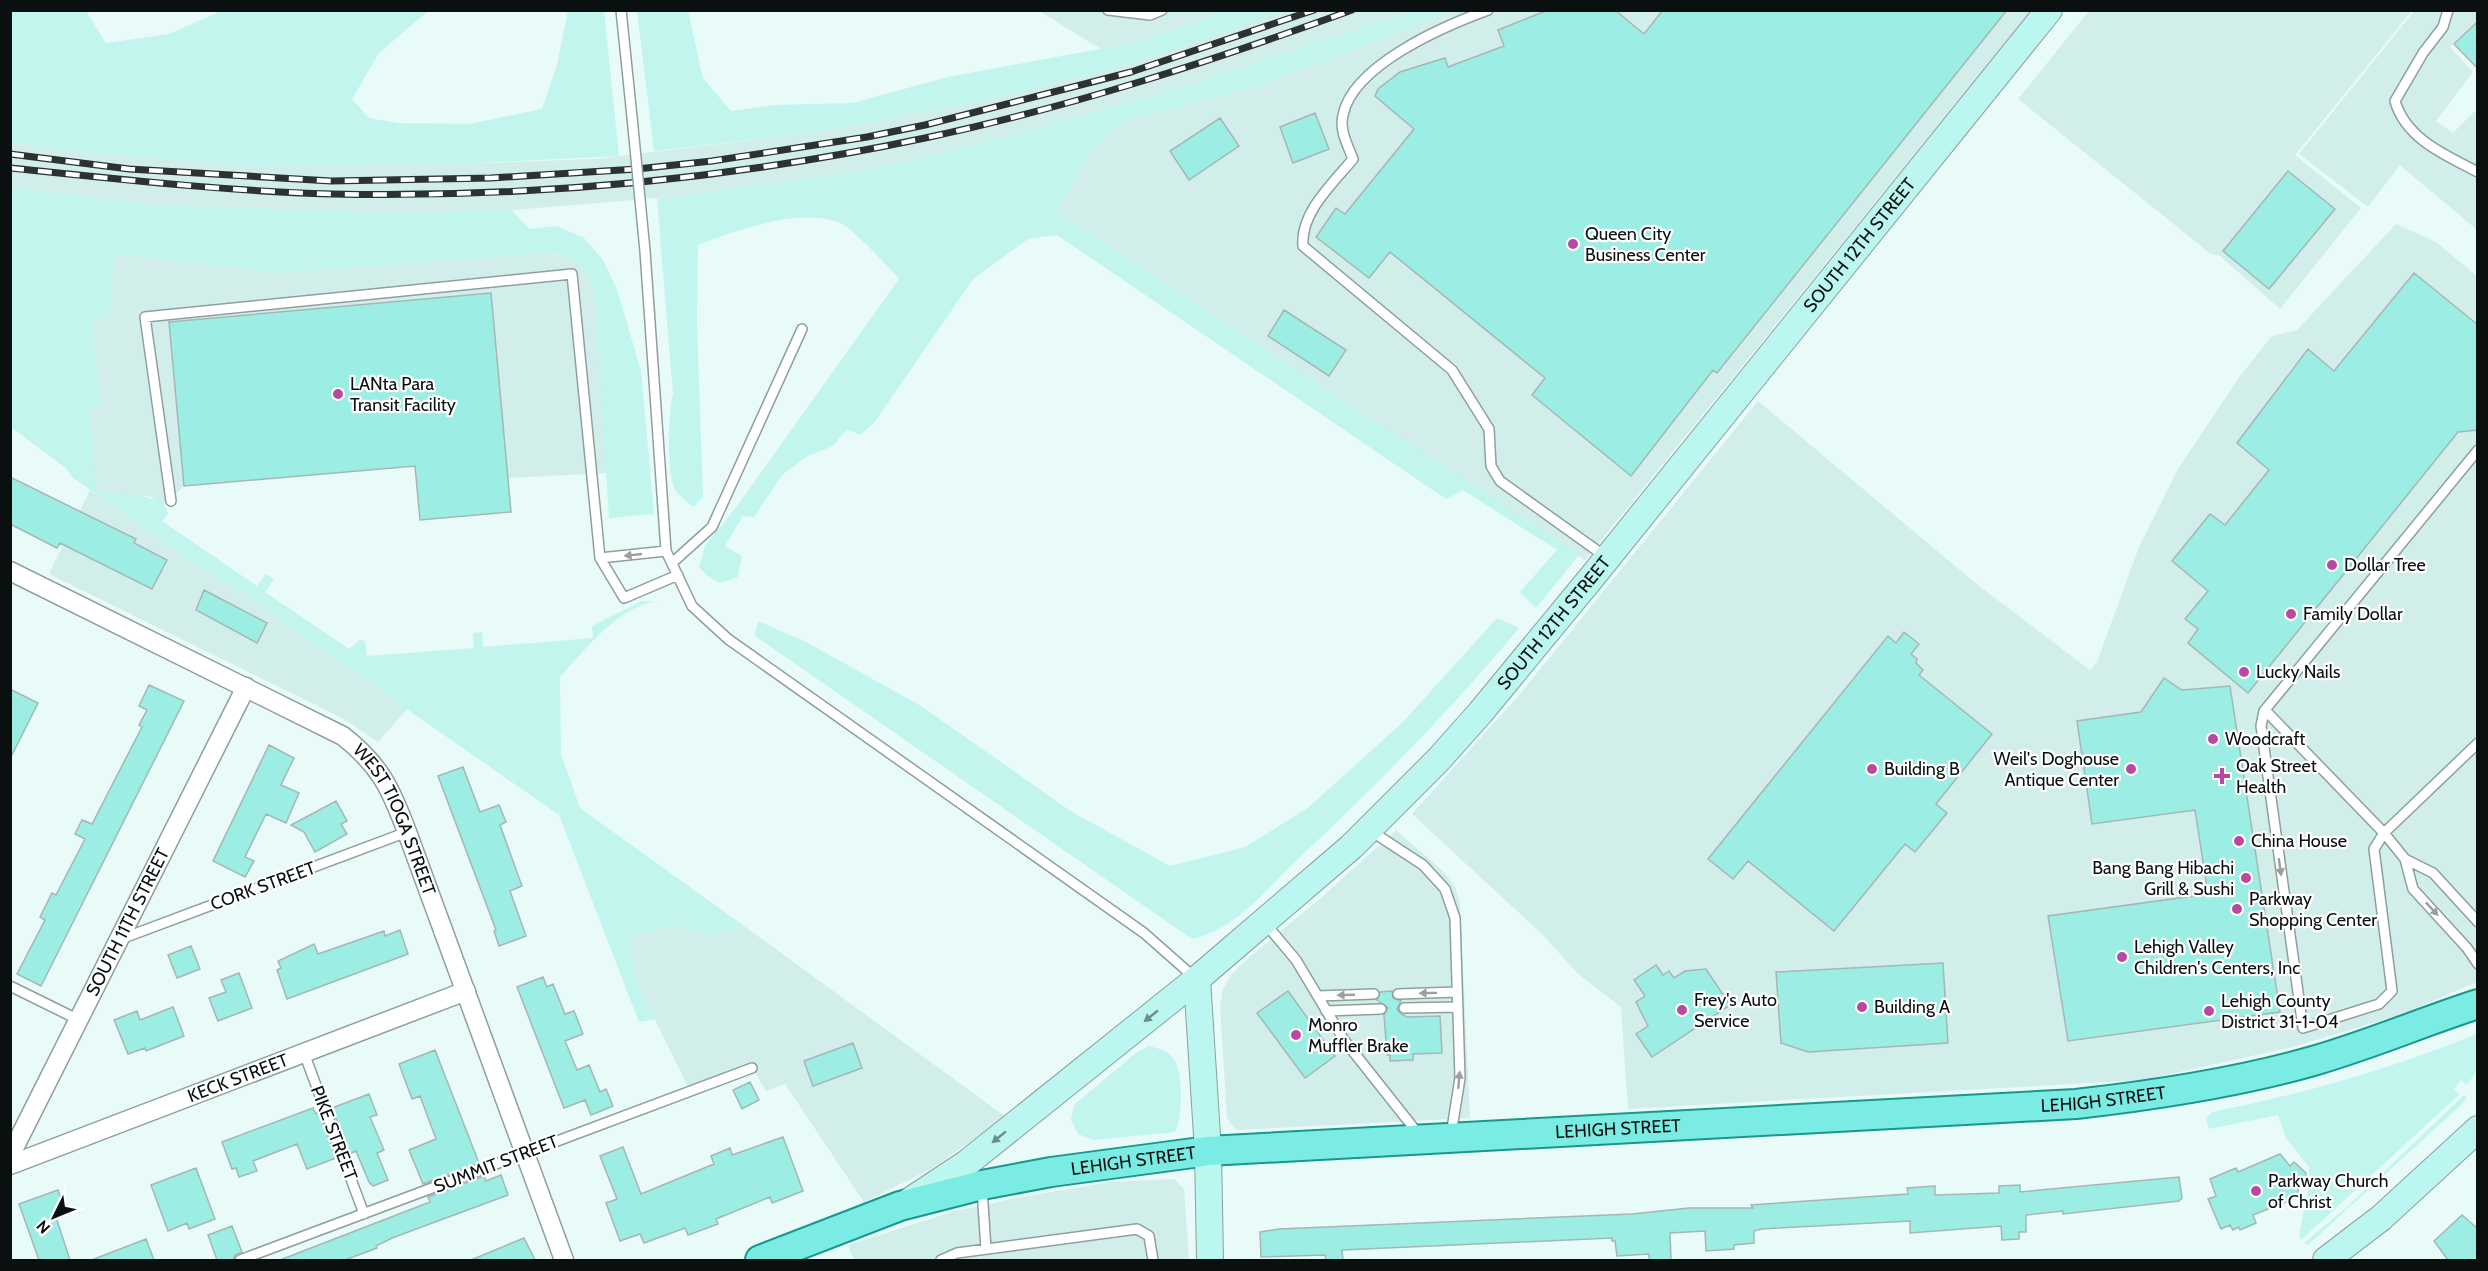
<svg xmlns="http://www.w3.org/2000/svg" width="2488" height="1271" viewBox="0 0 2488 1271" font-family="Cabin,sans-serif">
  <rect width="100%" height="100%" fill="#e8fbf8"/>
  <path fill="#d2eeeb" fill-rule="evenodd" d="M2409 10 2410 13 2295 155 2361 208 2280 309 2220 256 2211 254 2018 99 2089 11ZM2288 171 2334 208 2269 289 2223 251Z
    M1039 11H1226L1142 41 1101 49Z
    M1283 11H1411L1182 87 1001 138 862 172 671 197 512 210 386 212 150 205 11 187V142L98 154 261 166 455 164 594 159 817 132 962 105 1134 63Z
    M1453 11H2030L1585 560 1058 212 1089 152 1125 121 1265 84Z
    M2414 11H2477V20L2450 47 2473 72 2436 121 2453 133 2477 109V230L2400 165 2368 207 2299 154Z
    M2396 224 2436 242 2477 276V982L2399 1015 2293 1047 2143 1080 1628 1109 1621 1007 1578 974 1543 935 1412 814 1520 694 1758 401 1979 586 2090 670 2097 662 2139 547 2178 469 2240 376 2272 336 2297 330Z
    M549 253 574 258 589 276 594 290 608 473 508 478 169 322 184 486 164 506 151 497 95 491 90 410 100 406 92 319 109 317 114 254 279 273Z
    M90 490 209 574 266 606 289 627 407 709 378 742 342 718 49 574Z
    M1396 830 1444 872 1455 887 1460 904 1470 1118 1236 1130 1227 1118 1220 1008 1223 989 1232 974 1246 960 1322 897Z
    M675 925 712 934 744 926 1006 1117 931 1169 864 1202 785 1084 766 1091 750 1064 689 1089 636 981 628 937Z
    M1174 1179 1184 1189 1189 1260H854L848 1245 955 1211 1016 1198 1110 1182Z"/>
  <path fill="#c1f5ee" d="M604 10 619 156 455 164 261 166 98 154 11 142V11H86L106 43 169 34 221 11H428L379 53 352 99 369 118 398 123 469 124 542 109 557 65 568 11Z
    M637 11H688L703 78 731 111 774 105 853 103 948 77 1142 41 1226 11H1283L1134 63 962 105 817 132 654 151Z
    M1411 11H1453L1265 84 1125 121 1089 152 1058 212 1579 555 1536 608 1520 592 1557 550 1463 490 1446 499 1057 235 1028 239 973 279 874 423 860 435 847 429 833 446 808 456 783 474 754 517 743 516 725 546 742 556 738 577 720 583 708 576 699 567 705 546 740 502 899 279C888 266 855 231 842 224 803 206 736 230 698 245L697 323 703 497 693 507C688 502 680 497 676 491 666 476 668 412 673 394L657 199 864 171 1001 138 1182 87Z
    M11 187 150 205 386 212 512 210 529 229 557 226 584 238 603 260 617 289 641 371 654 514 609 518 594 290C586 266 574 255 549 253L279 273 114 254 109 317 92 319 100 406 90 410 96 491C111 493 168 493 168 514L162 521 257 586 266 574 274 579 265 592 349 649 360 640 365 641 367 656 474 648 473 633 482 632 483 647 593 638 592 626 642 601 658 602C622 602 583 652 560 677L561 754 580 808 744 926 712 935 675 925 628 937 636 981 655 1019 639 1022 559 815 289 627 266 606 209 574 72 477 67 469 11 427Z
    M1497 618 1519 628C1451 710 1377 785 1299 858 1268 887 1235 931 1192 939L755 636 758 621 806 642 921 706 1072 812 1170 866 1245 847 1309 807 1403 722Z
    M2477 1034V1070L2467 1085 2461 1080 2454 1089 2460 1094 2301 1240 2299 1235 2309 1186V1167L2286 1138 2278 1115 2209 1129 2206 1118 2212 1112C2303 1094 2391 1069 2477 1034Z
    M1149 1046C1159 1049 1168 1050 1174 1059 1183 1072 1183 1119 1175 1132L1094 1140 1078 1134 1071 1119 1075 1104 1137 1052Z
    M2464 1095 2467 1098 2462 1104 2308 1245 2304 1243 2347 1207Z"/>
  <path fill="#9cede3" stroke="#a5b7b4" stroke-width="1.5" d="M1548 10H1615L1644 34 1663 10H2007L1717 373 1713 370 1631 476 1532 395 1545 378 1390 252 1369 278 1316 237 1336 208 1345 214 1414 129 1375 96 1378 89 1400 72 1445 58 1448 67 1504 46 1498 30Z
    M2478 21V69L2454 44Z
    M1315 113 1329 149 1293 163 1280 127Z
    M1220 118 1239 146 1189 180 1170 151Z
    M2288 171 2335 209 2269 289 2223 251Z
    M2414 273 2478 325V430L2458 432 2248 693 2188 643 2198 629 2185 619 2208 591 2172 561 2210 514 2225 525 2269 470 2237 443 2308 349 2334 371Z
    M491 293 511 512 420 520 415 466 184 486 169 322Z
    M1284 310 1346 350 1329 376 1268 336Z
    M10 477 136 539 134 543 167 560 152 589 60 543 57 548 10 524Z
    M204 590 267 623 257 643 196 610Z
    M1904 632 1919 644 1911 654 1917 659 1916 663 1923 670 1919 675 1992 734 1936 804 1947 813 1915 852 1905 844 1834 931 1748 861 1733 879 1708 859 1888 636 1896 643Z
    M2164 678 2182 690 2230 686 2280 1012 2068 1041 2048 916 2208 894 2195 810 2092 824 2077 721 2141 712Z
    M149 685 184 701 41 986 17 974 45 920 40 917 52 893 56 895 85 839 75 834 82 820 92 824 142 727 139 725 147 710 139 706Z
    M10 689 38 703 10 759Z
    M269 745 294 758 281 785 299 793 286 823 266 814 245 857 254 861 245 877 213 861Z
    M463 767 480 812 499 805 506 822 500 825 522 886 510 891 526 936 499 946 494 931 496 930 438 776Z
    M336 801 347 821 341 824 347 834 315 852 304 832 291 825Z
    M400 930 408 954 287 999 277 970 281 968 278 961 314 944 318 954 384 931 385 936Z
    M191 946 200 969 177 978 168 955Z
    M1943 963 1948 1043 1808 1052 1781 1043 1776 972Z
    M1656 965 1663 975 1669 971 1674 978 1685 971 1706 969 1730 1005 1652 1057 1636 1034 1648 1026 1636 1002 1645 996 1634 980Z
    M239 973 252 1008 218 1021 209 998 226 992 221 980Z
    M543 977 547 987 553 984 565 1014 574 1011 583 1034 565 1041 577 1070 589 1065 600 1092 606 1089 613 1106 591 1115 585 1100 564 1108 517 987Z
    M1288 991 1335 1056 1305 1078 1257 1013Z
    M1392 991 1393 998 1401 1001 1397 1009 1401 1014 1407 1017 1440 1016 1442 1053 1413 1054V1060L1390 1061V1055H1387L1384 1015 1388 1008 1377 1000 1380 992Z
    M173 1007 184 1036 146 1051 145 1048 128 1054 114 1020 137 1011 140 1020Z
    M853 1043 862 1068 813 1086 804 1061Z
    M435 1050 479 1163 423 1184 409 1150 436 1139 420 1096 412 1099 399 1064Z
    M750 1082 759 1100 742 1109 733 1090Z
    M369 1094 377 1115 370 1117 384 1150 377 1153 388 1180 373 1186 369 1182 356 1151 349 1154 332 1108Z
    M313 1108 316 1114 319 1112 336 1158 307 1169 297 1144 253 1161 257 1171 239 1177 236 1168 232 1169 222 1142Z
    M783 1137 803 1191 772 1203 770 1197 716 1219 718 1224 688 1235 685 1228 644 1243 640 1234 620 1241 606 1203 617 1199 600 1156 623 1147 641 1194 714 1164 711 1156 730 1148 732 1155Z
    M2280 1154 2290 1166 2294 1162 2306 1173 2305 1187 2298 1186V1197L2253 1215 2256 1223 2240 1230 2239 1227 2233 1230 2230 1225 2221 1229 2208 1199 2216 1196 2210 1179 2236 1168 2238 1172Z
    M196 1168 215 1219 189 1229 187 1223 168 1231 151 1185Z
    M501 1175 508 1195 392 1238 376 1246 377 1248 345 1260H280L430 1202 428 1197 484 1176 486 1181Z
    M2179 1177 2182 1198 2179 1201 2063 1214V1211L2026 1215V1232H2019V1239L2002 1240 2001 1226 1910 1233V1221L1761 1229 1754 1231V1243L1734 1245V1249L1706 1251 1705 1231 1670 1233 1671 1260H1649V1254L1617 1256 1615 1241H1612V1238L1342 1250 1343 1260H1326L1325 1255 1261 1257 1260 1232 1279 1229 1632 1214 1689 1208H1753L1751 1205 1908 1194 1907 1188 1935 1186V1195L1999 1193V1186L2020 1185V1192Z
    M58 1190 64 1207 54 1211 70 1260H39L19 1204Z
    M2462 1215 2478 1229V1260H2448L2434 1241Z
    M232 1226 242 1252 235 1255 233 1260H217L208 1235Z
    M524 1238 535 1260H471Z
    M146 1239 154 1260H95L94 1259Z"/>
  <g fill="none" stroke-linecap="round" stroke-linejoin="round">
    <defs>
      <path id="lane" d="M621 10 632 117
        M1108 10 1150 15 1162 10
        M1488 10C1444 26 1353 65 1343 115 1339 130 1348 146 1353 159 1333 183 1300 213 1303 246L1452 370 1489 429 1491 466 1500 481 1606 557
        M2448 10 2443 27 2423 53 2395 101C2406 139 2445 155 2478 172
        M645 251 666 551 692 606 728 639 1144 933 1195 978
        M171 501 145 317 572 274 600 558 624 598 678 575
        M600 558 666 551
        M672 563 712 527 802 329
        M2265 710 2384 833 2374 849 2392 991 2379 1004 2303 1028 2261 726 2264 711 2478 450
        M2478 743 2384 833 2405 859 2413 889 2467 948 2478 964
        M1371 831 1423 865 1445 889 1455 918 1460 1078 1451 1135
        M2405 859 2433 873 2478 922
        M1265 923 1296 960 1344 1040 1420 1136
        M121 939 407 832
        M10 986 79 1020
        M1398 994 1457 992
        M1318 996 1374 994
        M1404 1008 1458 1007
        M1326 1011 1381 1009
        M304 1053 364 1214
        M982 1189 986 1249
        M240 1260 752 1068
        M941 1260 957 1253 1137 1229 1149 1236 1153 1260"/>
      <g id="street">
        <path id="s1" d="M10 571 343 736C380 765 391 789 407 832L564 1260"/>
        <path id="s2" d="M10 1156 246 687"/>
        <path id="s3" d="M10 1165 466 991"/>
      </g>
      <g id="secondary">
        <path d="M1197 979 1208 1151 1210 1260"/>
        <path id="s4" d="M911 1200 967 1163 1197 979 1351 847 1439 759 1480 713 1592 577 2049 10"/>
        <path d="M2326 1260 2381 1218 2478 1129"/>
      </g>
      <g id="primary">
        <path id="s5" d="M760 1260 900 1206 982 1185 1051 1172 1208 1151 2076 1104C2156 1095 2236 1083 2313 1061 2369 1045 2422 1022 2478 1004"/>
      </g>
    </defs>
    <use href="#lane" stroke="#8ea09d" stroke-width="12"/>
    <use href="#street" stroke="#8ea09d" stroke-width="21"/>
    <use href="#secondary" stroke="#8ea09d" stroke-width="28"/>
    <use href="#primary" stroke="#19978c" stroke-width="32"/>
    <use href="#lane" stroke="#fff" stroke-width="9"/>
    <use href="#street" stroke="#fff" stroke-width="18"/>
    <use href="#secondary" stroke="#bcf6f1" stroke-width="26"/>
    <use href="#primary" stroke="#7aece3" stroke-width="28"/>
    <defs>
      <path id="rail" d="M10 154 129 169 331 181 491 178 637 169 712 161 867 137 925 125 1131 72 1314 10
        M10 168C117 179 224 191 332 194 530 198 731 179 925 138 1071 107 1212 61 1352 10"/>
    </defs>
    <use href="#rail" stroke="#2a3331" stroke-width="7"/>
    <use href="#rail" stroke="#fff" stroke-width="4.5" stroke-dasharray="14" stroke-linecap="butt"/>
    <defs>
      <path id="lane-bridge" d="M632 117 645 251"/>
    </defs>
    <use href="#lane-bridge" stroke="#8ea09d" stroke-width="12" stroke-linecap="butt"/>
    <use href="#lane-bridge" stroke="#fff" stroke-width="9"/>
  </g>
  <defs><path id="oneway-solid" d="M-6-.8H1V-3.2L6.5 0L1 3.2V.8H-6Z" transform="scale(1.5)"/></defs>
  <g fill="#9d9f9f">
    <use href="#oneway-solid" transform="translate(633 555) rotate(174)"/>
    <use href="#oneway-solid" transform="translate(2280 867) rotate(82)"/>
    <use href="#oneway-solid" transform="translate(2432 909) rotate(47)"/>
    <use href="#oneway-solid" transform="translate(1428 993) rotate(179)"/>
    <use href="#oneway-solid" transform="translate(1346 995) rotate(178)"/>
    <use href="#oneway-solid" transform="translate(1459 1080) rotate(-85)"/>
  </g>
  <g fill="#6b8e8b">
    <use href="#oneway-solid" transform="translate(1151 1016) rotate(141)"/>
    <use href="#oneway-solid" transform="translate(999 1137) rotate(141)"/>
  </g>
  <g fill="#b948a3" stroke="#fff" stroke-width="2">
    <circle cx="1573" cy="244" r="6"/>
    <circle cx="338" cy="394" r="6"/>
    <circle cx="2332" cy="565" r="6"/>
    <circle cx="2291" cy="614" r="6"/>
    <circle cx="2244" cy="672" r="6"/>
    <circle cx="2213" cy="739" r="6"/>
    <circle cx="1872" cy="769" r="6"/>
    <circle cx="2131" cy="769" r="6"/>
    <path d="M2219 767h6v6h6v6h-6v6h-6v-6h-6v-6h6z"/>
    <circle cx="2239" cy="841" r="6"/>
    <circle cx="2246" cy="878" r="6"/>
    <circle cx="2237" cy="909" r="6"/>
    <circle cx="2122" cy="957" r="6"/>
    <circle cx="1862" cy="1007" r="6"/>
    <circle cx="1682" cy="1010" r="6"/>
    <circle cx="2209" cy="1011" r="6"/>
    <circle cx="1296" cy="1035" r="6"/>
    <circle cx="2256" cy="1191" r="6"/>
  </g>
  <g text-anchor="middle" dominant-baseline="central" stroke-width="4.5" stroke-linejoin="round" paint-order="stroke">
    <g font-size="18" fill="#09100f" stroke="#fff" text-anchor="start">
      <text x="1585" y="234">Queen City<tspan x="1585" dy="21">Business Center</tspan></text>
      <text x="350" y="384">LANta Para<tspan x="350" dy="21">Transit Facility</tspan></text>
      <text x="2344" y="565">Dollar Tree</text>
      <text x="2303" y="614">Family Dollar</text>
      <text x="2256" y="672">Lucky Nails</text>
      <text x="2225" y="739">Woodcraft</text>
      <text x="2119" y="759" text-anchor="end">Weil's Doghouse<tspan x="2119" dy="21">Antique Center</tspan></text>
      <text x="2236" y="766">Oak Street<tspan x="2236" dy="21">Health</tspan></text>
      <text x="1884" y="769">Building B</text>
      <text x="2251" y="841">China House</text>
      <text x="2234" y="868" text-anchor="end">Bang Bang Hibachi<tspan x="2234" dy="21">Grill &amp; Sushi</tspan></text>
      <text x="2249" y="899">Parkway<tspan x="2249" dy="21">Shopping Center</tspan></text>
      <text x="2134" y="947">Lehigh Valley<tspan x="2134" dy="21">Children's Centers, Inc</tspan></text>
      <text x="1694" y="1000">Frey's Auto<tspan x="1694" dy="21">Service</tspan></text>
      <text x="2221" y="1001">Lehigh County<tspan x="2221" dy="21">District 31-1-04</tspan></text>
      <text x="1874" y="1007">Building A</text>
      <text x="1308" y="1025">Monro<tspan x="1308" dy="21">Muffler Brake</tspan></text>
      <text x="2268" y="1181">Parkway Church<tspan x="2268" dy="21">of Christ</tspan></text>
    </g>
    <g font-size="18" fill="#09100f" stroke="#fff">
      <text stroke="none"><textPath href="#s4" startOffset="1353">SOUTH 12TH STREET</textPath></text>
      <text stroke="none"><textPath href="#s4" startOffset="867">SOUTH 12TH STREET</textPath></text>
      <text stroke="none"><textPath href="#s1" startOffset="472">WEST TIOGA STREET</textPath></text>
      <text transform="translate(263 886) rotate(-20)">CORK STREET</text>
      <text stroke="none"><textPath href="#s2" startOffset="262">SOUTH 11TH STREET</textPath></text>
      <text stroke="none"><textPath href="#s3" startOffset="244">KECK STREET</textPath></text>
      <text stroke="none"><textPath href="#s5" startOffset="1360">LEHIGH STREET</textPath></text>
      <text stroke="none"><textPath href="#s5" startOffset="874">LEHIGH STREET</textPath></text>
      <text transform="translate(334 1133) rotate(69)">PIKE STREET</text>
      <text stroke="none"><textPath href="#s5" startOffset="388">LEHIGH STREET</textPath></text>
      <text transform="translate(496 1164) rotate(-21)">SUMMIT STREET</text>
    </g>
  </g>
  <rect width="2488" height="1271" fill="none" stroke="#09100f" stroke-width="24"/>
  <g transform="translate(54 1217) rotate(227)" stroke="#ffffff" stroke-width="4.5" paint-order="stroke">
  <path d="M0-4.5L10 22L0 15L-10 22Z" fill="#09100f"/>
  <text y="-9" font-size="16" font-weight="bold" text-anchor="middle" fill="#09100f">N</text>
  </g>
</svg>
